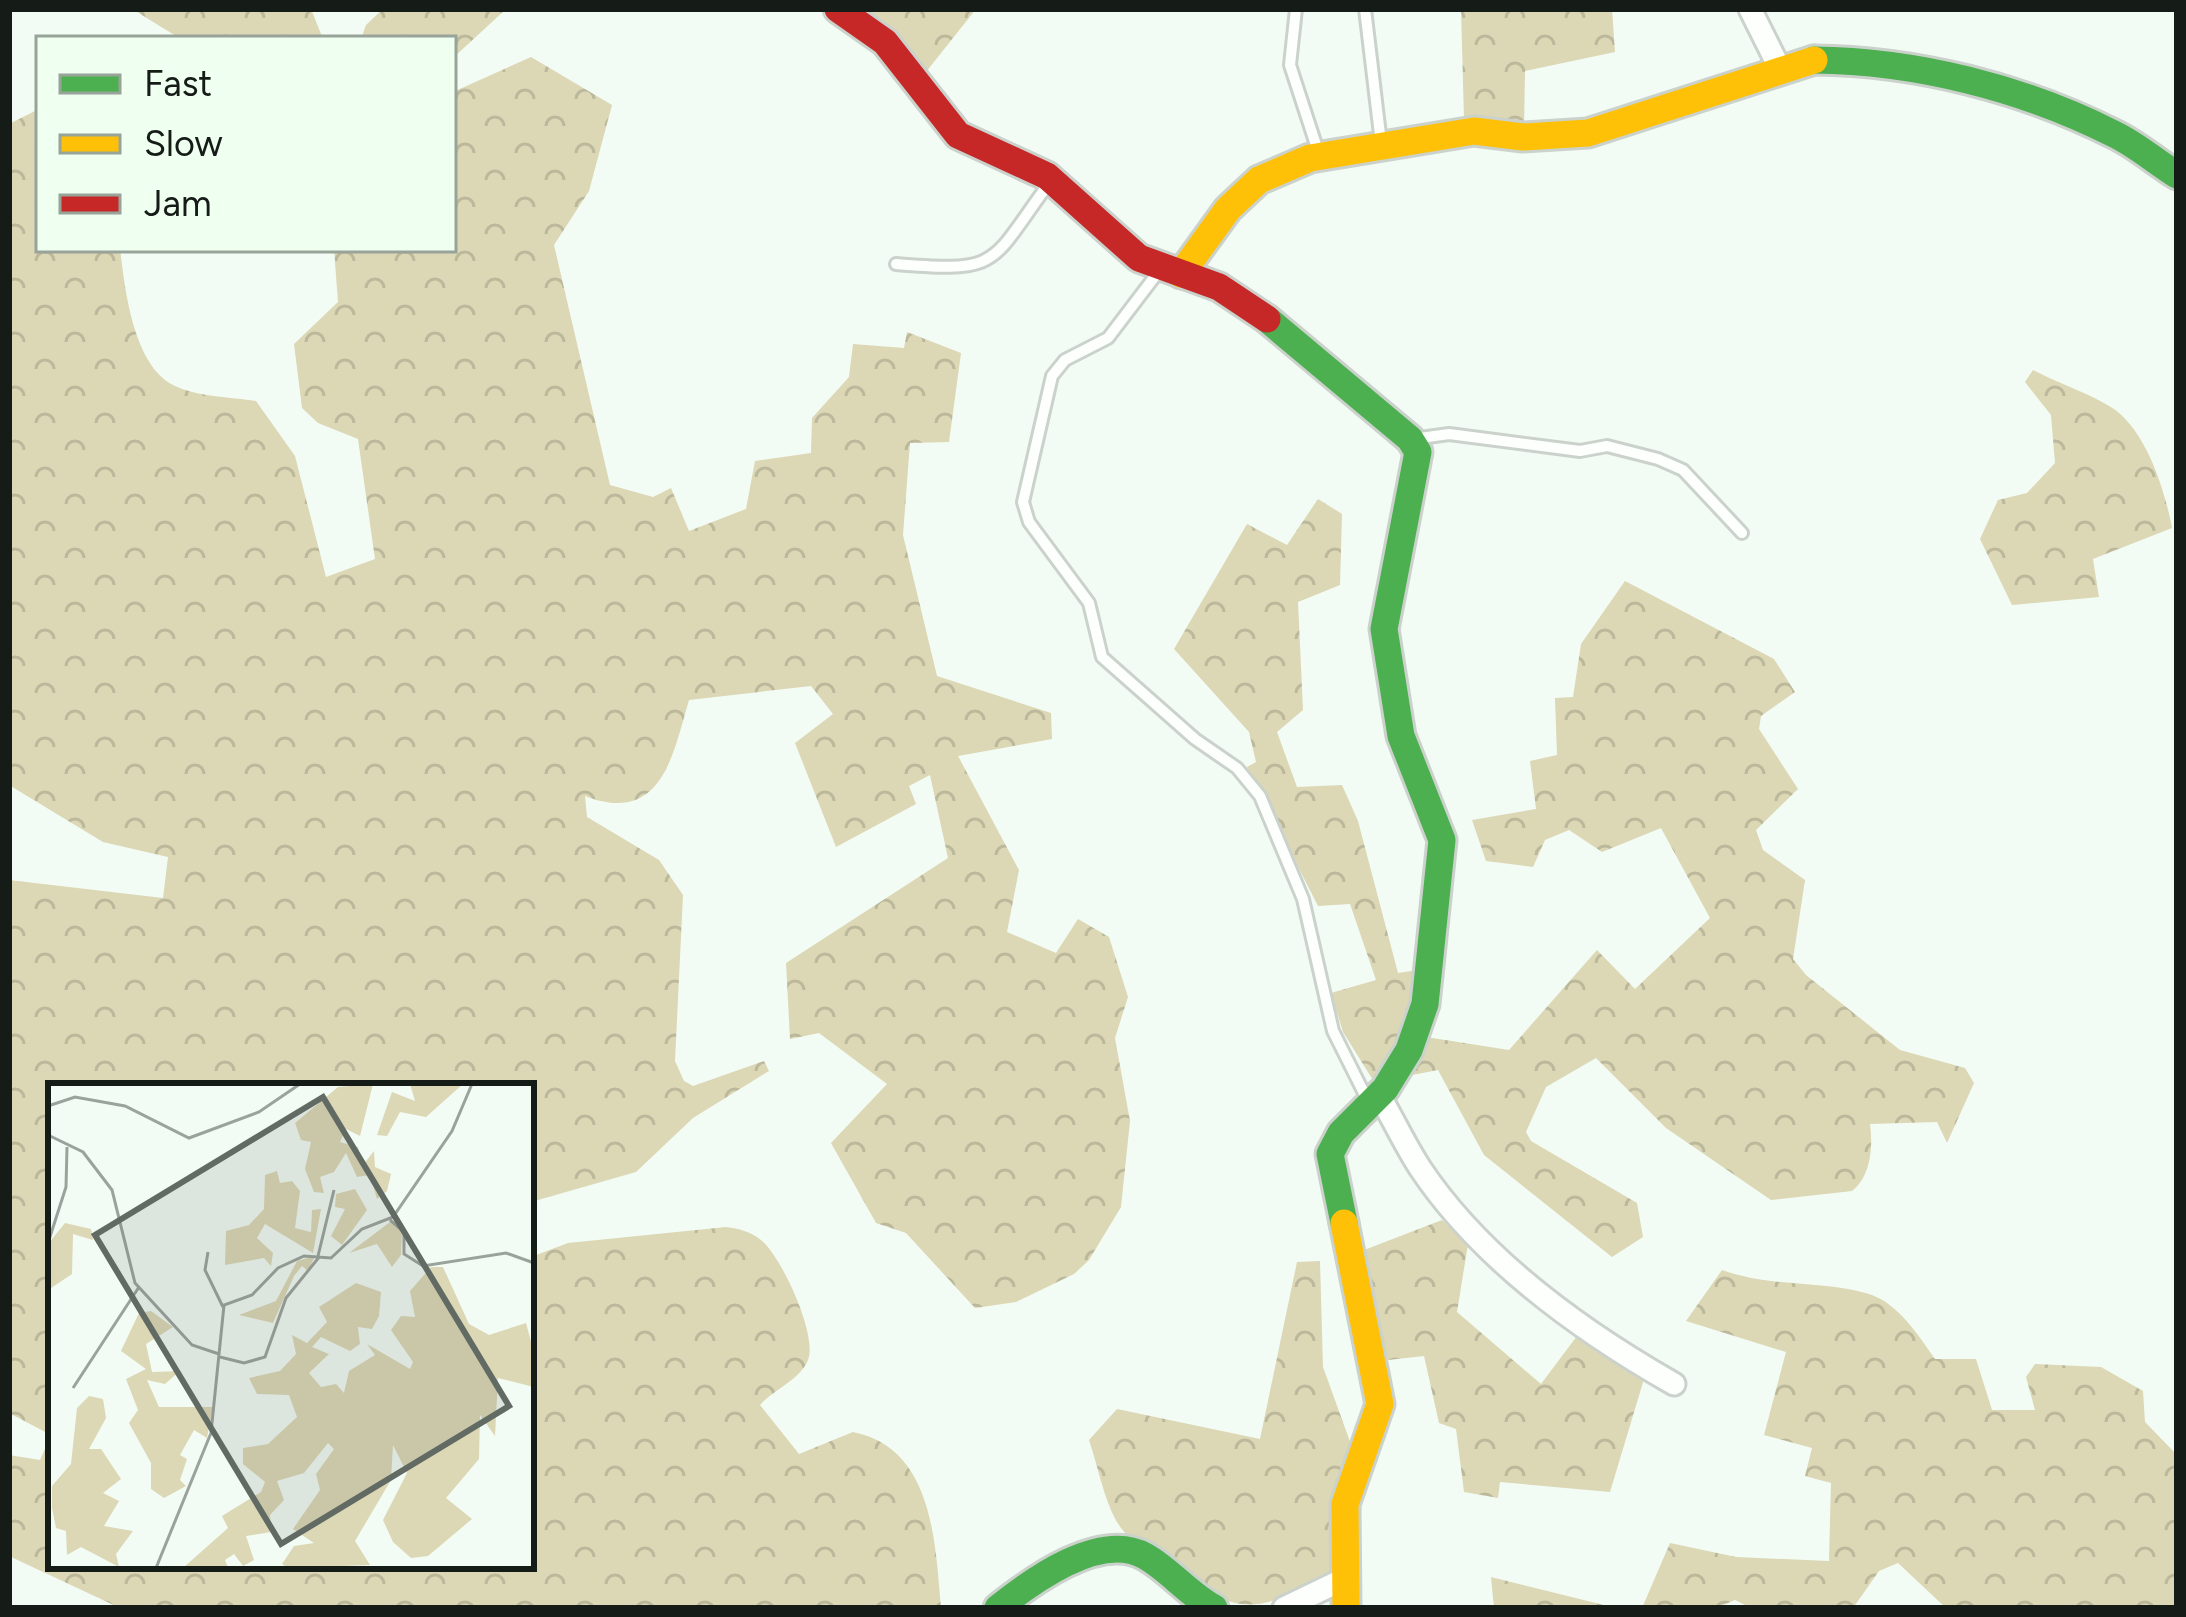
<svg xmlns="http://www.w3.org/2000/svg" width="2186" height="1617" viewBox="0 0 2186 1617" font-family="Figtree,sans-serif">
  <defs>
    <pattern id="forest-crowns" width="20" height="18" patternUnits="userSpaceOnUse" patternTransform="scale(3)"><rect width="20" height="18" fill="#dcd7b5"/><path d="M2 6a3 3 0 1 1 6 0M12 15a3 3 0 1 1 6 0" fill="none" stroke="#bcb89b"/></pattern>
  </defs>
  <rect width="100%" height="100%" fill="#f2fcf4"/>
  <path fill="url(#forest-crowns)" d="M132 9H311L323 39H181Z
    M383 9H506L453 58V39H361L366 25Z
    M864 9H976L922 77Z
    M1461 9H1612L1615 52 1525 71 1524 127 1464 119Z
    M531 57 612 105 589 191 554 245 610 485 653 497 671 488 689 531 746 509 755 461 811 453 812 418 849 377 853 344 904 348 907 332 961 353 949 442 910 443 903 535 937 676 1051 713 1052 739 958 756 1019 870 1007 932 1056 953 1078 919 1109 937 1128 997 1115 1038 1130 1121 1121 1207 1089 1260 1074 1274 1016 1302 975 1308 906 1233 876 1223 831 1143 887 1084 819 1033 790 1039 786 963 948 858 930 775 909 786 916 804 836 847 795 743 833 714 811 686 689 700C673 754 662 826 585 796L587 817 659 860 683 895 675 1061 684 1081 693 1086 764 1061 769 1071 693 1118 636 1172 531 1202V1086H51V1566H531V1257L568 1243 726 1227C739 1229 750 1231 761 1240 781 1256 818 1335 808 1360 800 1380 773 1390 760 1405L799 1454 853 1432C933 1448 935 1541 941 1608H120L9 1556V1455L40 1460 51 1435 9 1413V880L163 898 168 857 103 842 9 785V124L39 109V249H120C125 289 133 364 173 385 196 397 231 397 256 401L295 456 326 577 375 559 358 439 318 423 302 408 294 344 338 302 334 249H453V92Z
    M2033 370C2058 383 2086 392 2109 406 2145 426 2165 490 2172 528L2093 559 2099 597 2012 605 1980 539 1998 500 2027 493 2055 463 2051 415 2025 382Z
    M1318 499 1342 514 1340 585 1298 602 1303 710 1277 732 1297 787 1342 785 1358 821 1398 973 1418 970 1413 1010 1376 1085 1343 1032 1331 993 1376 980 1350 904 1318 906 1247 767 1256 762 1249 732 1174 649 1247 524 1287 545Z
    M1625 581 1774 659 1795 692 1761 716 1759 729 1798 789 1756 830 1763 850 1805 880 1793 959 1806 975 1900 1050 1965 1068 1974 1083 1947 1143 1937 1122 1870 1124C1873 1147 1871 1176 1852 1191L1771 1200 1666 1128 1596 1058 1546 1087 1526 1132 1531 1141 1637 1203 1643 1237 1612 1257 1484 1155 1438 1070 1407 1076 1426 1037 1509 1050 1597 950 1635 989 1710 918 1661 828 1602 852 1569 830 1545 840 1533 867 1486 861 1472 820 1536 809 1530 761 1557 755 1555 698 1573 697 1581 644Z
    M1442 1220 1468 1244 1457 1312 1541 1384 1580 1332 1644 1379 1610 1492 1500 1482 1498 1498 1464 1492 1456 1429 1439 1423 1424 1356 1388 1360 1359 1252Z
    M1320 1261 1323 1367 1353 1450 1338 1498 1330 1573C1255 1617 1233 1616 1165 1562 1152 1552 1130 1541 1121 1528 1105 1506 1098 1466 1089 1440L1117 1409 1260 1439 1297 1262Z
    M1722 1270C1772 1288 1821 1280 1869 1294 1898 1303 1919 1336 1935 1359H1976L1992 1410H2035L2026 1377 2035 1364 2101 1367 2143 1391 2145 1422 2177 1455V1608H1946L1898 1563 1879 1571 1853 1608H1751L1735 1600 1716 1608H1642L1670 1543 1736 1557 1829 1561 1831 1483 1805 1476 1812 1448 1764 1435 1786 1352 1686 1321Z
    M1491 1577 1616 1608H1494Z"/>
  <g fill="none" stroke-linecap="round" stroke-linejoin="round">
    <defs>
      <path id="lane" d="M1296 9 1290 65 1318 151
        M1365 9 1381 143
        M896 264C1003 273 989 264 1050 182
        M1159 271 1108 338 1065 360 1052 376 1023 502 1029 522 1089 603 1102 657 1195 739 1237 768 1260 796 1303 899 1333 1031 1367 1099
        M1413 439 1449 434 1580 451 1607 446 1658 459 1683 470 1742 533"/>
      <path id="street" d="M1750 9 1779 67
        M1379 1095C1393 1119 1405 1145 1420 1168 1480 1258 1581 1331 1674 1384
        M1284 1608 1342 1580"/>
      <path id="fast" d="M1814 60C1916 61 2023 88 2114 134 2137 145 2156 162 2177 175
        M1267 319 1410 439 1418 452 1384 629 1401 736 1442 840 1425 1004 1409 1050 1385 1089 1341 1133 1330 1154 1344 1223
        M998 1608C1032 1581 1100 1531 1145 1556 1170 1570 1188 1594 1214 1608"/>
      <path id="slow" d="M1181 274 1228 209 1259 180 1310 158 1474 131 1523 137 1588 133 1814 60
        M1344 1223 1380 1404 1345 1504 1346 1608"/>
      <path id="jam" d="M838 9 885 42 958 135 1047 176 1139 258 1219 287 1267 319"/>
    </defs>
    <use href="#lane" stroke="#cbd2cc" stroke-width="16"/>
    <use href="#street" stroke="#cbd2cc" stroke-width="27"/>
    <use href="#fast" stroke="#cbd2cc" stroke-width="33"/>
    <use href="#slow" stroke="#cbd2cc" stroke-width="33"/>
    <use href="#jam" stroke="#cbd2cc" stroke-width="33"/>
    <use href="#lane" stroke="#fdfffd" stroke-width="10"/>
    <use href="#street" stroke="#fdfffd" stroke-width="21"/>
    <use href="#fast" stroke="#4caf50" stroke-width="27"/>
    <use href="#slow" stroke="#ffc107" stroke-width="27"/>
    <use href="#jam" stroke="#c62828" stroke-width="27"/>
  </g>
  <g transform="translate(48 1083)">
    <rect width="486" height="486" fill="#f2fcf4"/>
    <path d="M325 1 312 53 298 46 292 59 310 64 315 82 326 68 327 84 343 91 339 108 329 116 322 92 309 94 298 70 286 89 272 94 276 110 266 109 257 86 263 59 253 57 247 40 290 4ZM362 1H415L378 34 352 29 339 53 329 52 344 9 367 18ZM229 88 232 100 244 98 252 108 247 145 263 149 264 127 273 126 265 170 217 141 209 155 225 170 223 183 216 175 177 182 178 148 201 142 216 126 217 92ZM307 106 319 127 294 162 283 153 297 126 287 124 288 111ZM342 139 354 148 353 172 344 184 329 161 301 170ZM17 140 43 146 45 157 25 151 24 191 3 205 0 218V161ZM267 173 260 188 254 183 246 193 225 240 191 232 228 218 249 178ZM383 184H395L421 241 441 252 478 240 486 270V304L450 295 447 353 432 332 431 376 398 415 424 436 380 473 363 475 345 459 335 437 359 390 345 362 343 397 307 458 322 482 240 485 234 481 246 463 266 460 245 446 272 407 268 391 286 366 280 360 256 390 229 398 236 417 222 432 223 449 198 453 206 477 195 483 186 471 177 477 180 485H135L180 445 174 433 213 409 217 399 195 381V365L220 361 249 334 241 312 209 311 201 295 232 288 248 271 244 252 259 260 279 239 271 224 308 200 333 209 331 233 324 246 310 244 312 261 302 268 273 254 264 264 281 271 261 290 273 304 288 301 296 310 301 288 327 272 319 261 362 286 365 279 343 247 353 233 367 234 362 208ZM103 228 125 244 98 261 104 289 132 288 117 301 99 297 111 324H165L159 355 146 347 132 372 139 376 132 397 138 403 116 415 103 406V380L81 340 90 327 78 296 98 286 73 268 91 230ZM41 313 55 316 58 335 41 366H53L73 396 55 410 71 418 56 443 85 448 68 471 71 484 33 464 19 472 18 448 8 445 4 425V403L23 381 29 325Z" fill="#dcd7b5"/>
    <path fill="none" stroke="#9aa29b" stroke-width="3" d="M0 23 27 14 77 23 141 55 211 29 252 1M0 52 35 69 64 107 87 200 144 262 171 271M342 137 356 149V171L375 183 458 170 486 180M0 160 18 104 19 64M160 169 157 187 175 224M270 173 286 107M172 274 196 280 217 274 238 215 272 173M25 305 91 204M108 485 163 350 176 222 204 212 230 185 256 173 283 175 314 146 345 134 404 48 424 1"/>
    <path fill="#626a64" fill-opacity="0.15" stroke="#626a64" stroke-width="6" d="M275 14 461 323 233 461 47 152Z"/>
    <rect width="486" height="486" fill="none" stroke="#151b16" stroke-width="6"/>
  </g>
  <rect width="2186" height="1617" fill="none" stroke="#151b16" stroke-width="24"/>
  <rect x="36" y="36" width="420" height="216" fill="#effff0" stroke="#98a499" stroke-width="3"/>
  <rect x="60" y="75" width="60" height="18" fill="#4caf50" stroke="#98a499" stroke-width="3"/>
  <text x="144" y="96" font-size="36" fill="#151b16">Fast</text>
  <rect x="60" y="135" width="60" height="18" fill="#ffc107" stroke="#98a499" stroke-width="3"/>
  <text x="144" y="156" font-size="36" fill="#151b16">Slow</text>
  <rect x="60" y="195" width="60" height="18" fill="#c62828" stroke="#98a499" stroke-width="3"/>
  <text x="144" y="216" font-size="36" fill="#151b16">Jam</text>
</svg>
